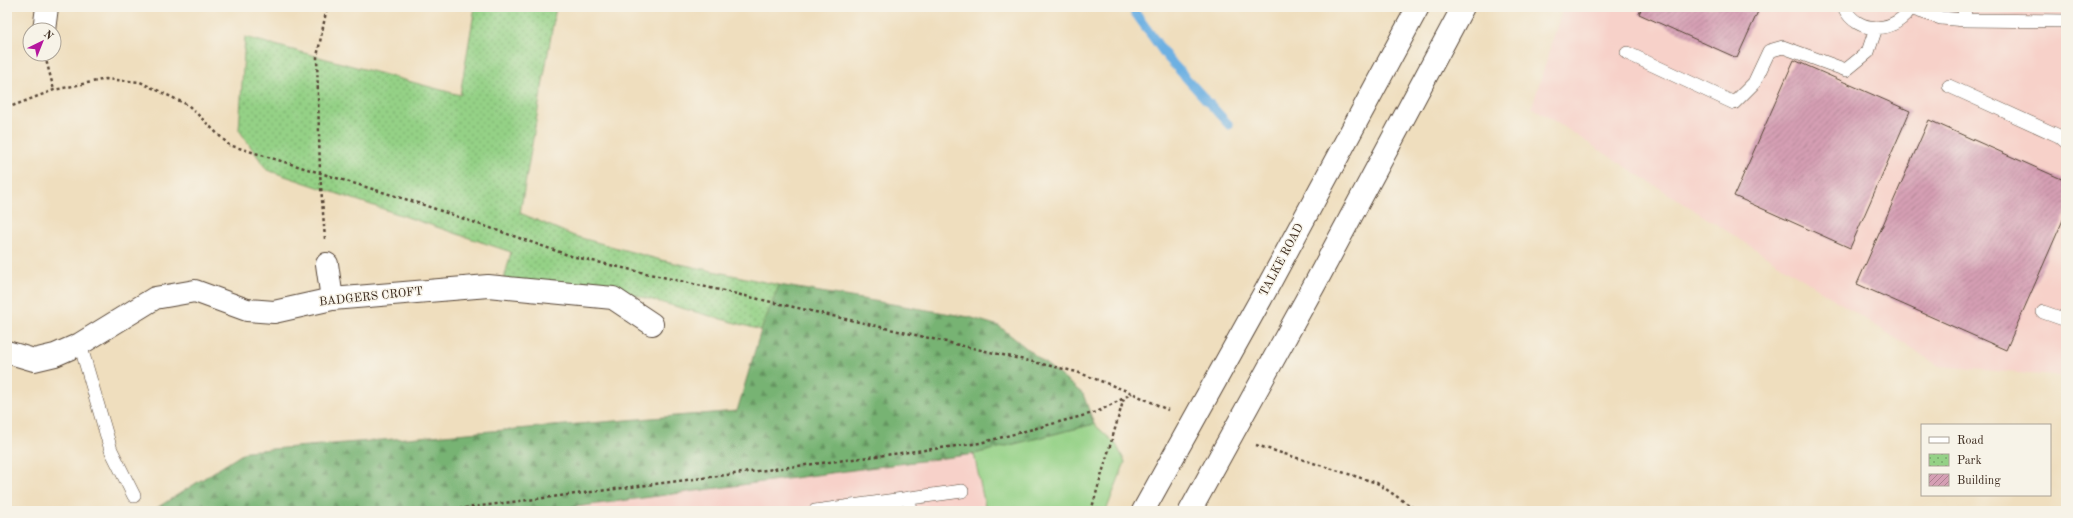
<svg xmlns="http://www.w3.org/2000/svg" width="2073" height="518" viewBox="0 0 2073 518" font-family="'Old Standard TT',serif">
  <defs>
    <pattern id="forest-firs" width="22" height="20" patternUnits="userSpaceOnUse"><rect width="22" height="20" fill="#77b373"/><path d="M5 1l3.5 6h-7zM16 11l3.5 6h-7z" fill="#63925e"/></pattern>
    <pattern id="park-dots" width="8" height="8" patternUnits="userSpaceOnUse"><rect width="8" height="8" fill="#94d186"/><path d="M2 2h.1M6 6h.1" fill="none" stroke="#7aaa6d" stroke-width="1.8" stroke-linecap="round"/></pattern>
    <pattern id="building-hatch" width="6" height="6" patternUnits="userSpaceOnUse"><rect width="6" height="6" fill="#d59fb4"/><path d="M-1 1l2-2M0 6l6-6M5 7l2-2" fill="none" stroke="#ae8292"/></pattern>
  </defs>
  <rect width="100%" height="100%" fill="#f7f3e8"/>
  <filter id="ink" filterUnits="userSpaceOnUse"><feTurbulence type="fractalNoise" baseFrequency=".025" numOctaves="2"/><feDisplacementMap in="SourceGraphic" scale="8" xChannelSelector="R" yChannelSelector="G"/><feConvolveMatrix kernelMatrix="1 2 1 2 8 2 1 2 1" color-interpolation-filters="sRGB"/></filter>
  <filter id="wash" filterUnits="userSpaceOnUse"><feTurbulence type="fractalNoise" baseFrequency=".012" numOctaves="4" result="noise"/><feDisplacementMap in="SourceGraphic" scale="16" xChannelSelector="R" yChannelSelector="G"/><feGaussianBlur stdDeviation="0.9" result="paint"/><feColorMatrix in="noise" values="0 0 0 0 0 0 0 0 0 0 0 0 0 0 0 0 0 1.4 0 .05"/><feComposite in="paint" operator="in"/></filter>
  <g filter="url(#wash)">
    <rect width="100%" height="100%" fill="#efdebe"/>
    <path fill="#f7d1c9" d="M1563 7H2066V377L1939 366 1532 107Z
      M974 454 987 511H545Z"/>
    <path fill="#94d186" stroke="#687e52" d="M1094 424 1116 444 1125 462 1106 511H986L974 454Z"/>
    <path fill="url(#forest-firs)" stroke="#596e48" d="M779 285 969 317 999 326 1083 394 1094 424 974 454 545 511H152L247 451 737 411 761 330Z"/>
    <path fill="url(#park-dots)" stroke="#687e52" d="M475 7H556L520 213 574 236 661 260 779 285 761 330 616 290 504 280 511 252 267 170 239 130 245 37 460 95Z"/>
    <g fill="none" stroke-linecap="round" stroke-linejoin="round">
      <path stroke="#6db0e2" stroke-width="9" d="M1131 7 1167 57 1229 125"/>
    </g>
    <g id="blocks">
      <path fill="url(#building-hatch)" d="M1642 7H1760L1737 58 1639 14Z
        M1794 60 1910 111 1850 248 1734 196Z
        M1929 120 2066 181V213L2006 350 1857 284Z"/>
    </g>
  </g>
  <g filter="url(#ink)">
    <use href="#blocks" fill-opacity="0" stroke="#564536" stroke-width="1"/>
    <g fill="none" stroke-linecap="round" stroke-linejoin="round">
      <defs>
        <path id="service" d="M1844 7C1857 36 1897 33 1911 7
          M1964 7 1965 20
          M1910 8 1941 18 1965 20 2066 21
          M1627 53 1734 103 1754 83 1769 51 1783 47 1846 70 1868 52 1876 28
          M1949 86 2059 136 2066 142
          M2043 312 2066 320
          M80 344 111 450 134 496
          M909 498 911 511
          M815 511 962 491"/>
        <path id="minor" d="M44 30 47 7
          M327 264 332 299
          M7 352 34 360 55 355 80 344 155 298 195 291 247 310 274 312 332 299 488 286 613 298 652 324"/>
        <path id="trunk" d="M1143 511 1267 288 1418 7
          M1190 511 1316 282 1463 7"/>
      </defs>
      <use href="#service" stroke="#564536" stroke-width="14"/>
      <use href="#minor" stroke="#564536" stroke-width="24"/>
      <use href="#trunk" stroke="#564536" stroke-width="24"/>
      <path stroke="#564536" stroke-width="2.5" stroke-dasharray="3 3" stroke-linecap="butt" d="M45 56 54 90
        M7 108 54 90 106 79 140 82 188 105 229 145 418 203 571 256 1077 372 1132 393 1168 410
        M325 239 320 173 317 57 327 7
        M1256 445 1377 483 1418 511
        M441 511 980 443 1097 412 1124 398
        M1091 511 1124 398 1132 393"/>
      <use href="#service" stroke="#fff" stroke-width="13"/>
      <use href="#minor" stroke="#fff" stroke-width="22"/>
      <use href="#trunk" stroke="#fff" stroke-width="22"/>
    </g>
  </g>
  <g text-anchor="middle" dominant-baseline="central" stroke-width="3" stroke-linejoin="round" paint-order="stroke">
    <g font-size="12" fill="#3b2a1e" stroke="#f7f3e8">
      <text transform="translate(1282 260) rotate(-62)">TALKE ROAD</text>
      <text transform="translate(371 297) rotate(-6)">BADGERS CROFT</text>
    </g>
  </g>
  <rect width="2073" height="518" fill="none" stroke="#f7f3e8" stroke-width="24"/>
  <rect x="1921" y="424" width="130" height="72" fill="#f7f3e8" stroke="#aca397"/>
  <rect x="1929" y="437" width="20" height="6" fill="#ffffff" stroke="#aca397"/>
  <text x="1957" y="444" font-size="12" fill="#3b2a1e">Road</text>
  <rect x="1929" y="454" width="20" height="12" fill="url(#park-dots)" stroke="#aca397"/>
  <text x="1957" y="464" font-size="12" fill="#3b2a1e">Park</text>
  <rect x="1929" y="474" width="20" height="12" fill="url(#building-hatch)" stroke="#aca397"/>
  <text x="1957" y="484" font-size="12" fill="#3b2a1e">Building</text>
  <g transform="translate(42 42) rotate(43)"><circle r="19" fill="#f7f3e8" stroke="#aca397"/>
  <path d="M0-3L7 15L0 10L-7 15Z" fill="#b5179e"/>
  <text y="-6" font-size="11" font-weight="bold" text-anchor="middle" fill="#3b2a1e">N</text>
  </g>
</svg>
